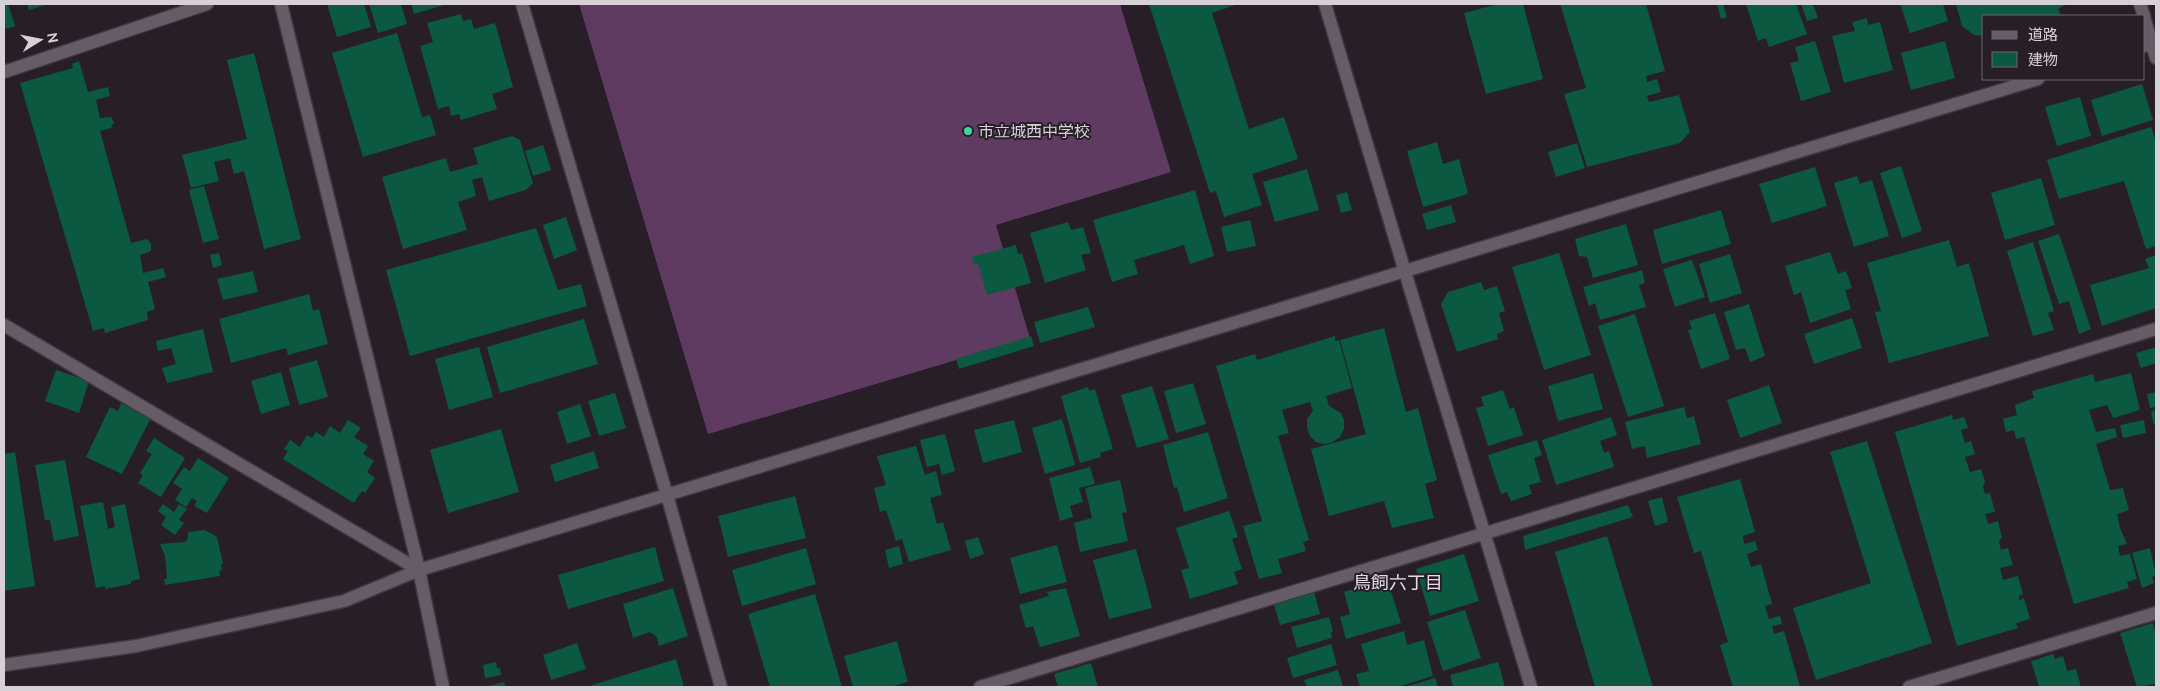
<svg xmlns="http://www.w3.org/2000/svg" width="2160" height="691" viewBox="0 0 2160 691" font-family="Ubuntu,'Noto Sans JP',sans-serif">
  <rect width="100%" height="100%" fill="#271e28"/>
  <path fill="#5f3b61" d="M579 4H1120L1171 172 996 225 1030 338 708 434Z"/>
  <path fill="#0b5941" d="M4 4H8L15 26 6 29 4 23Z
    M27 4H49L29 10Z
    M327 4H364L371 27 337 37Z
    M369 4H401L407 24 378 33Z
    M411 4H447L414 14Z
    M1149 4H1238L1212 13 1249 129 1284 117 1298 159 1252 174 1262 205 1224 217 1216 191 1210 193Z
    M1498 4H1523L1543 79 1486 94 1464 13Z
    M1560 4H1646L1665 71 1646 76 1647 82 1657 79 1661 92 1647 96 1649 102 1679 95 1690 132 1680 143 1587 167 1564 94 1586 88Z
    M1717 4H1723L1727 17 1721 19Z
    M1746 4H1796L1807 34 1769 47 1766 38 1758 41Z
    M1801 4H1813L1818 18 1807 21Z
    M1900 4H1943L1948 21 1910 33Z
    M1956 4H2067L2058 9 2061 16H1984L1983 36 1974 35 1962 26Z
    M461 14 463 21 471 19 474 29 495 23 513 87 492 94 497 109 461 120 459 114 451 116 449 106 438 109 420 46 433 42 427 23Z
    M1867 18 1868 25 1880 22 1893 70 1844 83 1832 36 1855 31 1852 22Z
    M397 33 422 117 430 115 436 135 363 157 332 53Z
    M1815 41 1831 92 1801 101 1790 63 1799 61 1795 47Z
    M1945 41 1955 78 1911 90 1901 53Z
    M254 53 301 239 264 249 244 171 234 174 230 158 214 162 219 181 191 188 182 155 247 139 227 60Z
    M79 61 88 92 108 87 110 96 96 100 100 118 111 117 114 122 111 128 100 131 131 243 147 239 149 241 151 244V251L140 255 143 273 163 268 166 277 148 282 155 309 147 312 148 320 105 333 104 328 93 331 20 83 73 68 72 64Z
    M2142 84 2153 120 2102 136 2091 100Z
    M2080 97 2091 136 2057 146 2045 107Z
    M2151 127 2156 142V246L2146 249 2124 181 2059 199 2047 160Z
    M512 136 520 140 533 183 526 190 489 201 482 177 472 180 476 196 458 202 467 230 403 249 382 177 446 158 450 172 478 164 473 148Z
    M1437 142 1443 164 1459 159 1468 194 1423 207 1407 151Z
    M1577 143 1585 168 1556 177 1548 152Z
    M543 145 551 170 533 176 525 151Z
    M1901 166 1922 231 1902 238 1880 173Z
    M1815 167 1827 206 1772 223 1759 184Z
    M1307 169 1319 210 1275 222 1263 182Z
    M1857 176 1860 184 1872 180 1889 236 1854 247 1834 183Z
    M2041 178 2055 225 2005 240 1991 193Z
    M204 186 219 239 203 243 189 190Z
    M1195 190 1214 256 1190 264 1184 245 1134 260 1138 274 1112 282 1093 220Z
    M1347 192 1352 210 1341 213 1336 195Z
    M1451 205 1456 222 1427 230 1422 214Z
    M1721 210 1731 244 1662 264 1653 230Z
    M566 217 577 250 554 259 543 225Z
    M1250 220 1256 246 1227 252 1221 227Z
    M1068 222 1071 230 1083 227 1091 253 1081 255 1086 270 1045 283 1030 233Z
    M1626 224 1638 265 1593 278 1587 257 1579 256 1575 239Z
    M536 228 558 290 581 284 587 306 410 356 386 270Z
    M2059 234 2091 329 2079 334 2069 301 2059 304 2038 241Z
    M1949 240 1957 267 1969 263 1989 336 1889 363 1875 312 1881 311 1867 263Z
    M2033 242 2054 311 2048 313 2054 330 2033 336 2007 251Z
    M1016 245 1018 254 1022 253 1031 283 987 295 978 263 974 265 972 257Z
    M1830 252 1838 274 1846 271 1852 288 1845 290 1851 309 1810 323 1801 292 1794 295 1785 266Z
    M219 253 222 265 213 268 210 255Z
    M1559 253 1591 355 1544 370 1512 267Z
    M1730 254 1742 293 1710 303 1699 264Z
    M2156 255V308L2102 326 2090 285 2149 268 2145 259Z
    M1692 260 1705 297 1675 307 1663 269Z
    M1642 270 1645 283 1639 285 1646 307 1600 320 1595 303 1589 306 1583 287Z
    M253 271 258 292 223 300 217 279Z
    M1481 282 1484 290 1497 286 1505 311 1499 313 1504 331 1497 334 1498 339 1457 352 1441 304 1448 292Z
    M309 294 313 311 319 309 328 344 288 355 286 348 231 363 219 319Z
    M1749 304 1765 356 1750 362 1745 348 1736 350 1724 312Z
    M1088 307 1095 327 1040 343 1034 322Z
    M1715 313 1730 359 1701 369 1688 330 1692 329 1689 321Z
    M1635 314 1664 406 1628 417 1598 326Z
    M1852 318 1862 348 1814 364 1804 334Z
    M584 319 598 364 500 393 487 347Z
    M1384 328 1406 412 1418 408 1437 480 1425 484 1434 518 1392 528 1384 501 1329 516 1311 449 1366 434 1340 340Z
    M203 329 213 372 167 383 162 368 176 364 171 348 158 351 156 341Z
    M1031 336 1034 346 959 369 956 359Z
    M1335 336V341L1339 340 1352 388 1326 396 1329 406 1341 413 1344 420V429L1340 437 1333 442 1324 444 1316 442 1310 436 1307 427V419L1313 411 1310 402 1282 410 1289 433 1278 436 1309 540 1303 542 1306 551 1278 559 1282 573 1259 579 1243 526 1262 521 1216 366 1255 354 1257 360Z
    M479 347 493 397 449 410 435 359Z
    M2156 347V363L2141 368 2136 353Z
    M317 360 328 397 299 405 289 368Z
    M56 370 89 381 79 413 45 401Z
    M281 372 290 405 261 414 251 381Z
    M1593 373 1603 409 1558 421 1548 386Z
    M2131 373 2140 410 2113 418 2107 405 2089 410 2096 432 2115 428 2117 437 2096 444 2110 490 2123 488 2129 510 2117 514 2120 528 2127 544 2118 546 2120 556 2130 554 2137 579 2127 582 2129 588 2074 604 2024 437 2016 439 2014 430 2006 432 2003 419 2017 415 2015 405 2034 398 2032 391 2093 374 2095 382Z
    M1193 383 1206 424 1176 433 1164 391Z
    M1769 385 1782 423 1740 438 1727 400Z
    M1152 386 1169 439 1137 448 1121 395Z
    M1088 387 1089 391 1095 389 1113 449 1100 453 1101 457 1080 463 1061 396Z
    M1503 390 1510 409 1514 407 1523 435 1488 446 1476 408 1484 406 1481 397Z
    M2156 392V407L2150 408 2147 394Z
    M615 393 626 428 599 436 588 401Z
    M121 403 151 418 122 474 86 457 110 407 118 411Z
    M580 404 591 436 567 444 557 412Z
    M1684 407 1687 418 1694 416 1701 444 1647 458 1645 446 1632 449 1625 422Z
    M2156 410V424L2154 425 2151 412Z
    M1952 415 1953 420 1964 417 1968 428 1961 430 1965 443 1971 441 1975 454 1965 457 1970 472 1981 469 1985 482 1983 487 1985 494 1990 493 1995 512 1985 514 1988 524 1998 521 2002 537 1999 541 2001 550 2008 548 2013 565 2000 568 2003 580 2018 576 2023 594 2019 596V600L2024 598 2030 619 2016 623 2018 628 1957 646 1895 432Z
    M1611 417 1617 435 1600 441 1604 453 1609 451 1614 467 1556 485 1542 440Z
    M1062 419 1075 465 1045 474 1032 428Z
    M348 420 361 428 354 437 368 446 363 454 374 461 367 472 375 478 365 493 362 491 354 503 283 459 288 451 284 449 290 440 300 447 307 435 312 438 316 432 324 437 330 426 340 433Z
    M1014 420 1022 452 983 463 974 430Z
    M2144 420 2146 433 2123 438 2120 425Z
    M501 429 519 492 448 513 430 450Z
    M1208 432 1228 498 1184 512 1177 487 1174 488 1163 445Z
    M945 434 955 471 942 475 939 464 927 467 920 440Z
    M154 438 185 458 161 497 138 483 143 476 140 473 152 454 146 451Z
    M1537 440 1542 455 1534 458 1541 482 1529 485 1532 494 1511 501 1507 492 1501 494 1488 455Z
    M1867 441 1932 643 1816 680 1793 608 1871 583 1830 452Z
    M916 446 925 475 936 471 942 495 930 498 937 524 943 522 951 550 909 562 902 539 896 541 886 510 880 512 874 488 886 485 877 456Z
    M594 451 599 468 555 482 550 465Z
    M15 452 35 586 4 591V454Z
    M198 458 229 478 207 513 194 506 197 501 192 498 186 507 175 500 182 489 173 483 184 467 190 471Z
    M65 460 79 536 54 541 50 520H45L35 465Z
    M1090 467 1095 484 1079 488 1083 502 1070 506 1073 517 1060 521 1049 478Z
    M1740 479 1755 532 1743 536 1744 544 1755 541 1758 550 1747 554 1751 567 1761 564 1772 604 1765 606 1769 619 1780 616 1782 624 1772 626 1774 634 1784 631 1800 687H1733L1720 645 1728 642 1701 551 1694 553 1677 497Z
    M1120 480 1127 512 1122 513 1128 541 1080 552 1074 523 1092 518 1085 488Z
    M795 496 806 538 728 557 718 516Z
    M1662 497 1668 522 1655 526 1648 501Z
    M103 502 108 529 115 527 111 507 125 504 140 579 131 581V584L105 589V586L96 588 80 506Z
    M163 504 174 512 179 504 187 509 179 520 184 523 175 535 161 525 166 517 158 511Z
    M1628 505 1633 517 1525 550 1523 536Z
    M1229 511 1238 537 1232 539 1242 569 1234 572 1238 584 1190 599 1181 570 1189 568 1176 528Z
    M205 530 217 537 223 563 221 564 222 570 219 571 220 576 165 585 164 579H167L165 556 160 544 185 542 188 538V532Z
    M1607 536 1653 687H1595L1555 552Z
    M978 537 984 554 970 559 965 541Z
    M1057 545 1067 582 1020 594 1010 558Z
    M899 546 903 564 889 568 885 550Z
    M655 547 664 581 568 609 558 575Z
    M806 548 816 584 742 606 732 570Z
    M2150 548 2156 575 2152 577 2154 583 2142 588 2132 553Z
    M1136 549 1152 608 1109 619 1093 560Z
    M1464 554 1479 601 1430 616 1416 569Z
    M1387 578 1401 623 1346 639 1340 617 1350 614 1344 592Z
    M673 588 688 636 659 646 657 637 650 632 633 638 623 604Z
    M1066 588 1080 636 1040 647 1033 626 1026 628 1019 605 1049 596 1047 592Z
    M1314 592 1320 614 1280 625 1274 604Z
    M815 594 842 687H770L748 614Z
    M1465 610 1481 658 1443 671 1427 622Z
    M1329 617 1333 631 1331 632 1332 638 1297 648 1291 627Z
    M2153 623 2156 635V684L2137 687 2120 633Z
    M1404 631 1407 645 1424 640 1433 676 1398 687H1360L1356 674 1369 671 1361 644Z
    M897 641 908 682 891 687H853L844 656Z
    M577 643 586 669 551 680 543 655Z
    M1331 644 1337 665 1293 678 1287 658Z
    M2053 654 2055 659 2063 656 2067 671 2076 669 2081 687H2039L2031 661Z
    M676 659 684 687H586Z
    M496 662 497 668H500L501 675 485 678 483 665Z
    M1498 662 1505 687H1453L1450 675Z
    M1091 663 1098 687H1058L1054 674Z
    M1338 670 1343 687H1307L1304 680Z
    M1435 678 1438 687H1404Z
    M504 682 506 687H485Z"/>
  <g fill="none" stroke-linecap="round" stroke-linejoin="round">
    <defs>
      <path id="minor" d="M2140 4 2144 16
        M2144 17 2156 58
        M1405 272 1531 687
        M4 325 419 570
        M980 687 2156 329
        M1909 687 2156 613"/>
      <path id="tertiary" d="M281 4 419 570 443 687
        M522 4 667 495 721 687
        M1325 4 1405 272
        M2144 46 2156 43
        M4 72 207 4
        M4 665 136 646 344 601 419 570 2038 79"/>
    </defs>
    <use href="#minor" stroke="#403840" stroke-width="15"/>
    <use href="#tertiary" stroke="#403840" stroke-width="15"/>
    <use href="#minor" stroke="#665c67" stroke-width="12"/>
    <use href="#tertiary" stroke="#665c67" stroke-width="12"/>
  </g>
  <circle fill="#40d4a2" stroke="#271e28" stroke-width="2" cx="968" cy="131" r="5"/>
  <g text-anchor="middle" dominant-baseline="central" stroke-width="4" stroke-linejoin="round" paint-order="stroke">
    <g font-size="16" fill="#d7d1d7" stroke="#271e28" text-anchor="start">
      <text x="978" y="131">市立城西中学校</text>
    </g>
    <g font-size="18" fill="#e7dbe8" stroke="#271e28">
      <text x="1398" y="582">鳥飼六丁目</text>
    </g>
  </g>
  <rect width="2160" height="691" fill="none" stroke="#d7d1d7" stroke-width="10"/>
  <rect x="1982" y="15" width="162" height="65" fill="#271e28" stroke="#6d666e"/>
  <rect x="1992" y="31" width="25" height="8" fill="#665c67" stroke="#6d666e"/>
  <text x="2028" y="40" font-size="15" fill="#d7d1d7">道路</text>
  <rect x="1992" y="52" width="25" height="15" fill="#0b5941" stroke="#6d666e"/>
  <text x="2028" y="65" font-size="15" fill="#d7d1d7">建物</text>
  <g transform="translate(40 40) rotate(80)" stroke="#271e28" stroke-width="4" paint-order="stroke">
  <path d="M0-4L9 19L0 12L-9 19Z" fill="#d7d1d7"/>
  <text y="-8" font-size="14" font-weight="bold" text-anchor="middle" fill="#d7d1d7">N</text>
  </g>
</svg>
